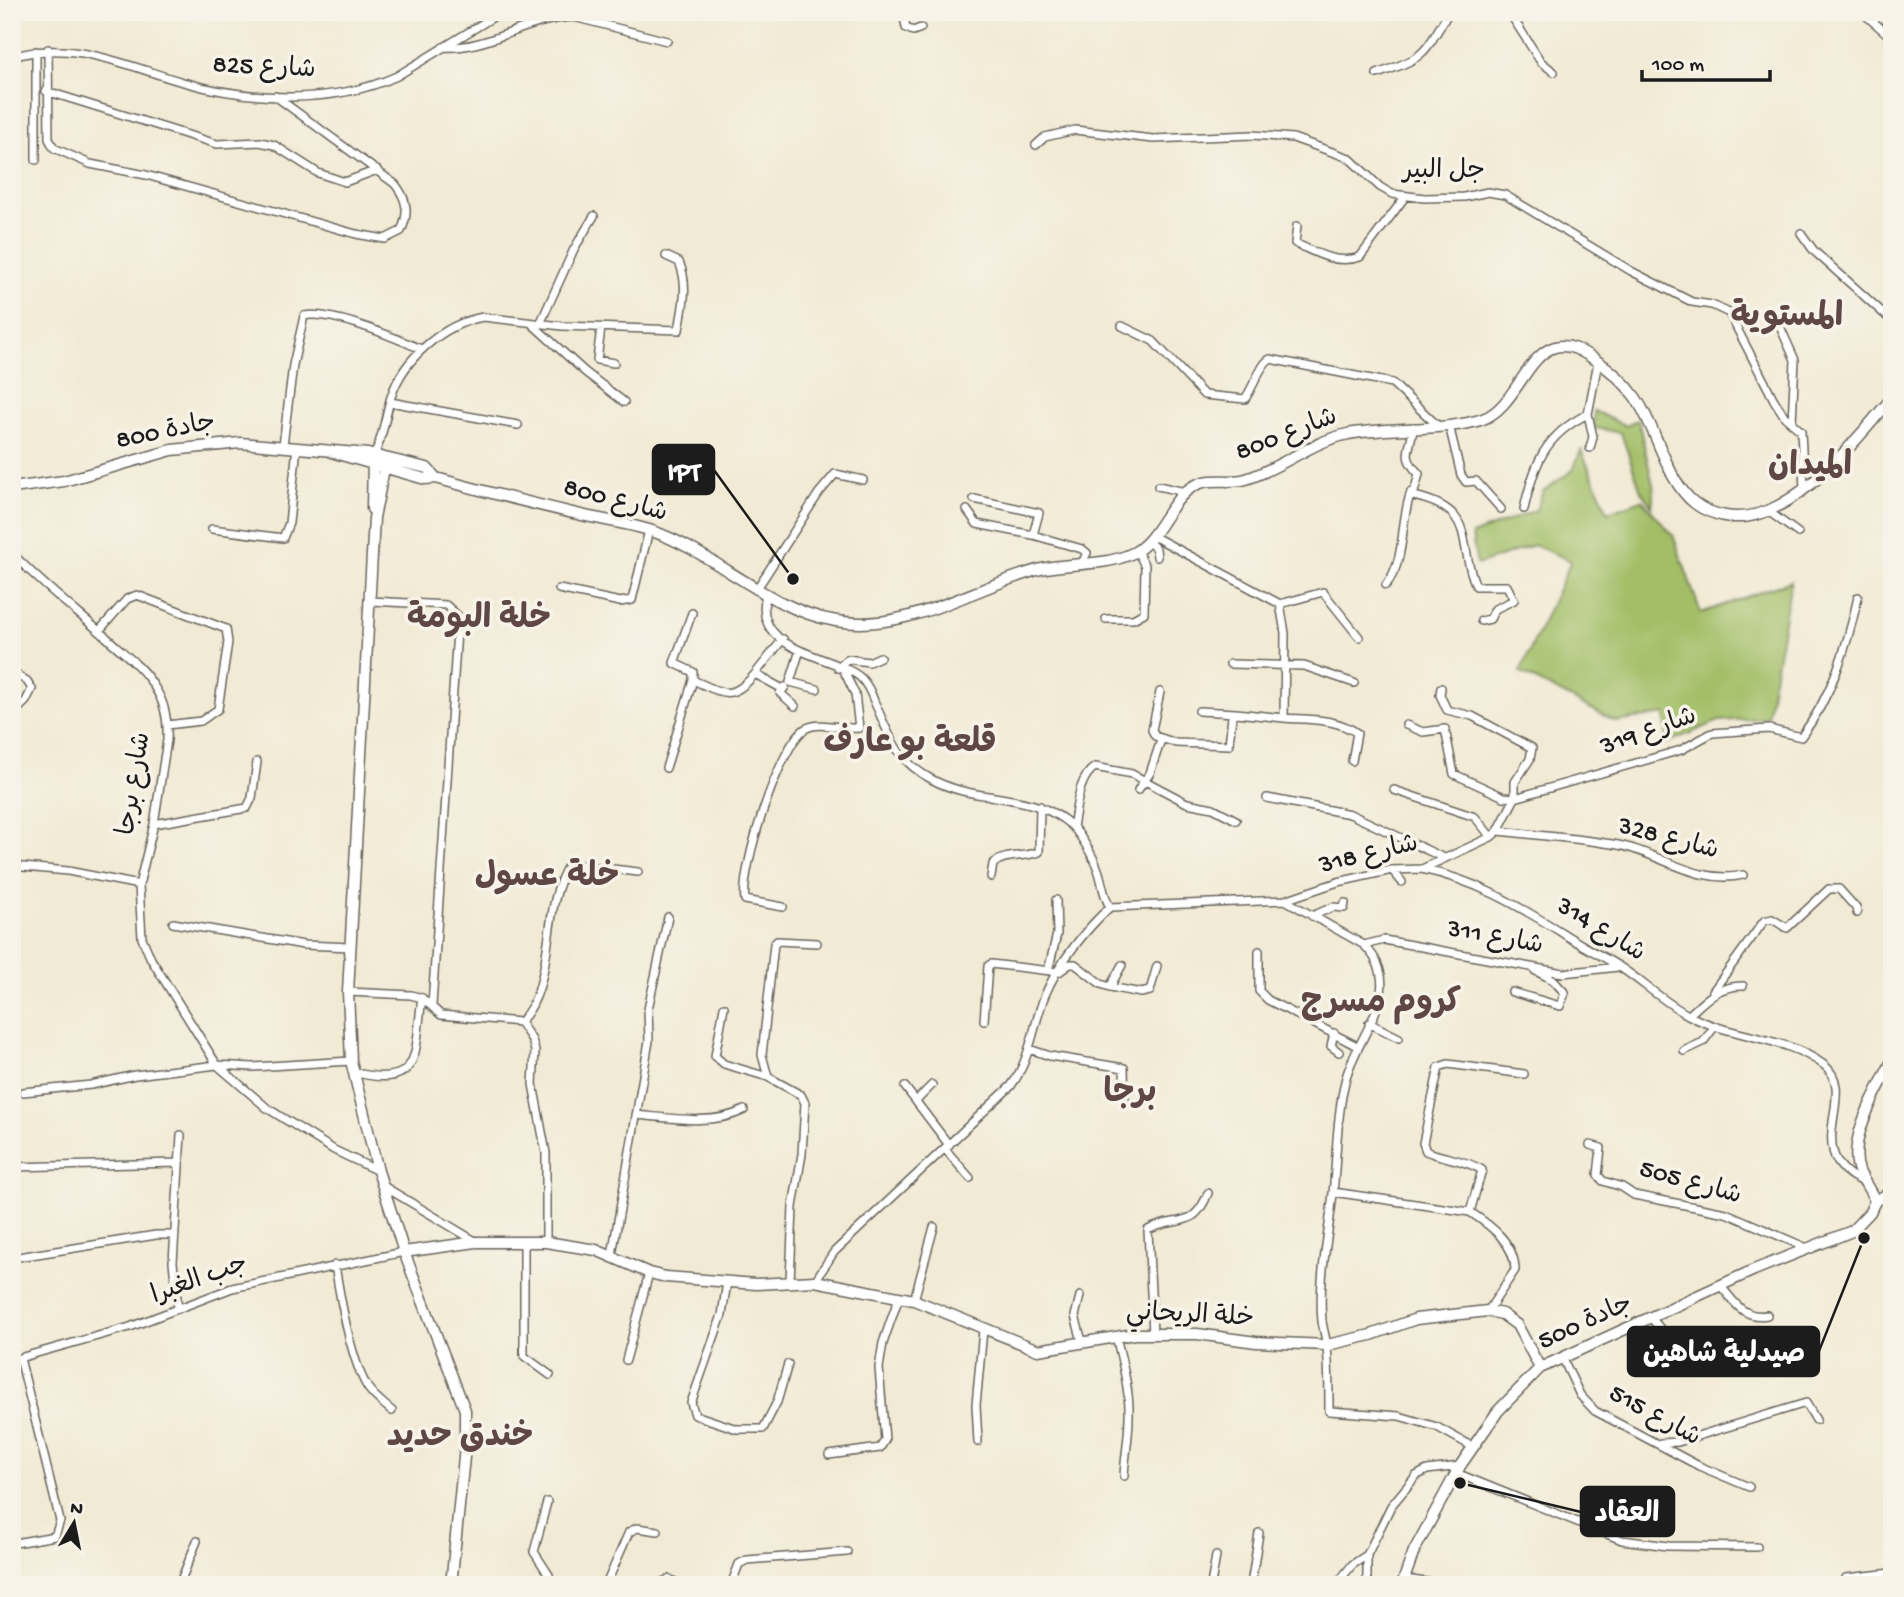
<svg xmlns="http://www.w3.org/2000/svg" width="1904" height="1597" viewBox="0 0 1904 1597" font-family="'Gochi Hand','Playpen Sans Arabic',sans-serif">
  <rect width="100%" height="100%" fill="#f7f3e8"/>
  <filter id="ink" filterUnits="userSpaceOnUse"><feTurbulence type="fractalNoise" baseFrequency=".0143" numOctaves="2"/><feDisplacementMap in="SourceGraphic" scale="14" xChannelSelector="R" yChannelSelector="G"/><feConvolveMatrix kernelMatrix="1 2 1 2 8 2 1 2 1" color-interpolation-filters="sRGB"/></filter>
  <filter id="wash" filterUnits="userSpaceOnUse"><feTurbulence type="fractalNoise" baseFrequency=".00686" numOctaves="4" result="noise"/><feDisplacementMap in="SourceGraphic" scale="28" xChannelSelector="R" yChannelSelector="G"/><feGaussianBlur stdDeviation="1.57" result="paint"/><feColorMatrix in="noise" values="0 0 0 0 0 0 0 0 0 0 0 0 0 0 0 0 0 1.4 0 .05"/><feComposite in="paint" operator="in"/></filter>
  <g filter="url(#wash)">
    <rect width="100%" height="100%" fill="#f1ead4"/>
    <path fill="#a2be66" stroke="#5f6d41" stroke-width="2" d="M1594 411 1626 426 1638 420 1654 489 1652 507 1641 491 1621 433 1595 428Z
      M1581 450 1608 512 1642 500 1673 535 1701 613 1791 581 1767 718 1719 721 1667 743 1665 714 1616 722 1520 672 1571 561 1534 545 1477 565 1472 535 1536 510 1543 491 1573 470Z"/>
  </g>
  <g filter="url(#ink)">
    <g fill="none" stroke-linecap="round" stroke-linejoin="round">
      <defs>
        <path id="minor" d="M857 12 904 16 961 12
          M1180 12H1216
          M1509 12 1541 62 1554 72
          M1862 12 1892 38
          M904 16 906 28 913 31 921 28
          M443 47C488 50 527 18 574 17L667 41
          M48 49 49 139 54 148 90 164 146 175 356 234 385 239 401 231C409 214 408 200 395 184L275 96
          M12 57C72 38 126 66 183 82 249 101 333 105 397 76L498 14
          M1377 74C1428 56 1422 56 1449 12
          M46 91 217 144 260 142 274 145 318 173 345 182 377 170
          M1036 145 1045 137 1075 130 1153 139 1252 135 1293 138 1349 158 1380 187 1392 194 1425 198 1464 197 1488 192 1505 195 1631 271 1692 302 1712 305 1729 313 1774 400 1785 417 1801 431 1804 488
          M36 160V51
          M1297 226 1295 243C1316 253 1337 265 1360 257L1405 197
          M1801 233 1814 251 1892 321
          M1777 320 1795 360 1792 422
          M531 323 585 372 624 402
          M540 324 574 249 594 216
          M1122 326 1153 341 1204 395 1245 399C1253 388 1261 363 1270 359L1392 383 1437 425
          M601 328 597 360 614 363
          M390 402 518 425
          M1588 414 1593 437 1590 448
          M1449 425 1461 475 1466 482 1476 481 1501 509
          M1413 427C1411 452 1400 454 1419 474L1413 496C1479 510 1456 542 1476 586H1507L1514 600 1495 609 1490 619 1481 621
          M283 445 293 365 304 316C330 310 396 338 421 349
          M374 456C383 437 385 417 391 397 403 359 443 324 483 317L562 326 679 330C683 306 689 285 679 262L666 256
          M1158 486 1185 492
          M974 499 1039 513 1033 535 1082 549 1087 553 1082 563
          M1524 509C1534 465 1544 435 1588 414L1598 362
          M967 510 977 524 1033 535
          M1768 511 1798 533
          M212 529 283 538 289 523 297 447
          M1153 536 1280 604 1285 633 1284 718 1236 713 1232 716 1229 745 1176 743 1155 736 1152 730 1160 692
          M1148 541 1156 549 1157 557
          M12 553C41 584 74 609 106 637 123 653 143 667 155 688 165 703 168 722 167 740L154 824 139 885 142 938 151 959 217 1065 267 1108 334 1150 378 1171
          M1386 585C1407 558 1399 524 1411 492
          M559 589 620 602 632 600 649 530
          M756 590 819 493 835 474 863 480
          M766 595C751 653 834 654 861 678 868 685 871 693 874 701 891 738 895 760 933 780 978 804 1032 790 1072 826 1080 834 1093 856 1097 867 1103 881 1102 894 1110 907L1285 900 1364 945C1410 990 1353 1037 1344 1086 1336 1121 1337 1157 1333 1193 1329 1234 1318 1279 1322 1321 1323 1329 1326 1338 1327 1347 1329 1368 1329 1390 1329 1411L1399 1416 1437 1427 1473 1447
          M371 601 446 605 458 616 432 1005
          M1280 604 1323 592 1359 637
          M1106 619H1133L1144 613 1145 566 1137 551
          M99 631 127 599 137 595 226 629 228 642 218 709 201 721 167 725
          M800 650 790 682 817 689
          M1230 664 1304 666 1354 683
          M838 668 847 659 869 662 880 657
          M12 672 27 681 32 689 26 701 12 715
          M693 680C723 693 731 702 755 674
          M785 687 780 693 795 706
          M783 689 755 674 783 639
          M1199 711 1236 713
          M1284 718C1309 720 1336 718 1357 733L1352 761
          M1406 725 1423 732 1445 729 1454 774 1504 797 1515 798 1681 750 1712 733 1769 729 1801 737C1832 696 1847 647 1858 597
          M666 768 693 680V672L674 663 692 613
          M1138 790 1150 773 1161 740
          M1394 790 1475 817 1491 837
          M1267 798 1350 814 1444 858
          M154 824 247 808 252 798 257 762
          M1073 827C1077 807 1078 778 1095 767L1132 774 1187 803 1213 808 1236 820
          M1498 831C1536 835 1575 838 1612 844 1657 850 1696 886 1743 875
          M12 866 68 871 139 885
          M1422 869C1475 880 1515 904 1561 932 1580 945 1601 955 1620 967 1644 983 1665 1003 1690 1016 1733 1038 1785 1036 1824 1065 1861 1093 1796 1156 1866 1183
          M1392 870 1402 882
          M991 877 993 864C1006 853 1024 858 1039 852L1040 806
          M1285 900 1338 882 1392 870 1422 869 1491 837 1498 831 1515 798V782L1530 759 1532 748 1472 716 1447 710 1440 695 1441 688
          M783 907 745 900C740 870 779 746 805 729 819 720 843 730 859 728L855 694 843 669
          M1312 916 1333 907 1344 908 1345 903
          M173 923 304 945 351 947
          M1364 945 1384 940 1563 973 1618 967
          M1259 951V991L1268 1000 1357 1046
          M1048 971 1057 934 1056 900
          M1110 987 1141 993 1150 991 1157 966
          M1713 991 1764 921 1772 919 1787 928 1829 889H1839L1856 908 1857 913
          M348 992 411 995 422 998 441 1015 520 1022
          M1512 992 1560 1006 1565 993 1553 980 1534 970
          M724 1007 715 1056 724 1064 768 1077
          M1689 1015C1708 998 1717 986 1743 986
          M984 1021 988 966 991 964 1059 972 1070 964H1075L1101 984 1110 987 1122 965
          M1369 1023 1399 1038
          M1334 1033 1331 1046 1339 1052
          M1029 1049 1050 1056 1124 1068 1125 1103
          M1684 1051 1703 1042 1715 1026
          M353 1072C424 1090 414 1053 422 998
          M905 1087 949 1145
          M23 1092 91 1085 135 1075 217 1065 253 1067 351 1061
          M917 1100 932 1085
          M636 1115C670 1118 713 1126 744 1110
          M1590 1145 1601 1148 1598 1175 1603 1181 1622 1187 1634 1195 1726 1213 1807 1248
          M945 1149 970 1178
          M12 1167 178 1163
          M385 1187 475 1241
          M1333 1192 1470 1212C1490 1225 1515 1243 1515 1270L1488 1311
          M1470 1212 1482 1170C1465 1159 1444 1159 1426 1151L1423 1143 1439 1067 1448 1064 1524 1074
          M524 1241V1356L550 1375
          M546 1242V1153L533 1084 535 1051 532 1040 520 1022C557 985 540 909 569 864L638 872
          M612 1255 649 1041 648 1009 668 917
          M12 1258 156 1235H175
          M335 1265C340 1297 351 1362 368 1388 374 1397 384 1404 392 1411
          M815 1281 834 1252 1011 1086C1031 1059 1033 1025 1045 995 1058 964 1085 930 1110 907
          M727 1282 722 1315 691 1403 695 1415 737 1429H763L777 1402 788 1364
          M790 1282 793 1207 802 1154 805 1103 801 1095 768 1077 762 1055 774 944 777 941 817 943
          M1720 1285C1734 1302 1743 1319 1767 1315
          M1080 1296 1075 1316 1082 1341
          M914 1300 934 1227
          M178 1309 173 1262 181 1135
          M1652 1319 1664 1333 1703 1359
          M1153 1334 1148 1230C1176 1215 1194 1231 1208 1193
          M1116 1336C1122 1362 1130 1390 1129 1417 1129 1437 1125 1456 1124 1476
          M1562 1357 1580 1395 1595 1411 1699 1466 1749 1487
          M12 1360 130 1327 232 1288 404 1252
          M626 1360 649 1273
          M978 1442 976 1405 983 1330
          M1661 1443 1678 1442 1806 1403 1816 1420
          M829 1455 880 1448 885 1440 879 1368 883 1343 899 1297
          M1456 1473 1622 1540 1668 1546 1757 1547
          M547 1502 534 1552 549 1575 550 1585
          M15 1543 55 1536 60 1521 20 1358
          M1846 1578 1892 1573
          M1404 1579 1447 1585
          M179 1585 197 1541
          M606 1585 629 1532 637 1528 658 1531
          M656 1585 669 1579 681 1585
          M731 1585 739 1564 747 1560 847 1552
          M1110 1585 1112 1581
          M1211 1585 1216 1556
          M1251 1585 1259 1533
          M1336 1585 1352 1565 1367 1555 1391 1506 1416 1476 1427 1470 1460 1466
          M1367 1585V1555"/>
        <path id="secondary" d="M331 452 425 479 436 478C482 491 530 503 577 514 601 520 628 523 652 531 716 553 766 609 836 621 909 633 972 587 1041 569 1071 562 1104 567 1133 553 1163 538 1170 490 1204 482 1218 479 1233 483 1246 479 1282 468 1310 442 1348 434 1388 427 1449 431 1483 419 1515 407 1526 355 1555 347 1569 343 1582 351 1594 359 1647 393 1647 425 1673 476 1686 499 1699 511 1725 516 1788 528 1855 441 1892 398
          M386 459 374 518 348 992 351 1061 378 1171 404 1252 465 1410V1447L451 1585
          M12 488 64 481 172 450 240 443 368 454 427 468 436 478
          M372 509 373 458
          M1875 1201C1871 1191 1863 1181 1859 1171 1847 1137 1878 1091 1892 1061
          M1875 1201 1892 1192
          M404 1252 476 1242H546L596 1250 649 1273 666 1277 756 1284 815 1281 914 1300 1038 1350 1134 1334H1197L1256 1342 1327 1345 1371 1335 1416 1319 1488 1311 1502 1314 1517 1325 1540 1368
          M1402 1585 1414 1551 1460 1466 1498 1411 1540 1368 1754 1270 1852 1231 1870 1212 1875 1201"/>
      </defs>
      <use href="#minor" stroke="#67645c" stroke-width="10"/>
      <use href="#secondary" stroke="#67645c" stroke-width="13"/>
      <use href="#minor" stroke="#fff" stroke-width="7"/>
      <use href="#secondary" stroke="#fff" stroke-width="10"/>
    </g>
  </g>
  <g text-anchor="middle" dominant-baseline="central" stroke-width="7" stroke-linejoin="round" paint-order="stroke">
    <g font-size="26" fill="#1c1c1c" stroke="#f7f3e8">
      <text transform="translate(264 69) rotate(3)">شارع 825</text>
      <text x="1444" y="172">جل البير</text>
      <text transform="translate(166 433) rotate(-11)">جادة 800</text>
      <text transform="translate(1287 436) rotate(-21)">شارع 800</text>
      <text transform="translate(615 502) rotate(15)">شارع 800</text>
      <text transform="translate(1649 733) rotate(-19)">شارع 319</text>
      <text transform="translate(136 784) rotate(-81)">شارع برجا</text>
      <text transform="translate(1668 840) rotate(15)">شارع 328</text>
      <text transform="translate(1369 856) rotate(-13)">شارع 318</text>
      <text transform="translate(1600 931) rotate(32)">شارع 314</text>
      <text transform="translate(1495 939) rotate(11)">شارع 311</text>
      <text transform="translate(1690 1184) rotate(16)">شارع 505</text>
      <text transform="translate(200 1281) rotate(-20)">جب الغبرا</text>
      <text transform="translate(1190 1317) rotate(3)">خلة الريحاني</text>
      <text transform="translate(1586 1324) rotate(-24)">جادة 500</text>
      <text transform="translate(1654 1417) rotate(29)">شارع 515</text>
    </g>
    <g font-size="33" font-weight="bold" fill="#5f4746" stroke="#f7f3e8">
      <text x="1787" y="319">المستوية</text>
      <text x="1810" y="468">الميدان</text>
      <text x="479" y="621">خلة البومة</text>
      <text x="910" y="745">قلعة بو عارف</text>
      <text x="547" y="879">خلة عسول</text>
      <text x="1381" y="1005">كروم مسرج</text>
      <text x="1130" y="1095">برجا</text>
      <text x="460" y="1439">خندق حديد</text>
    </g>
  </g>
  <path fill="none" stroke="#1c1c1c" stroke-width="2.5" d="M793 579L714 470M1864 1238L1819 1351M1460 1483L1581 1512"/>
  <g fill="#1c1c1c" stroke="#f7f3e8" stroke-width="2.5">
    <circle cx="793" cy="579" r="7"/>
    <circle cx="1864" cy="1238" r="7"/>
    <circle cx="1460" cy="1483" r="7"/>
  </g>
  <g fill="#1c1c1c" stroke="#1c1c1c" stroke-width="2.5">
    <rect x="653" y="445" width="61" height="49" rx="7"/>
    <rect x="1628" y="1327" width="191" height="49" rx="7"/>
    <rect x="1581" y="1487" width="93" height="49" rx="7"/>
  </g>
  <g font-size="28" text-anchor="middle" font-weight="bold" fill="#fff">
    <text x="684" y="480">IPT</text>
    <text x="1724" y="1361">صيدلية شاهين</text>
    <text x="1627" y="1521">العقاد</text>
  </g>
  <rect width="1904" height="1597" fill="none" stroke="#f7f3e8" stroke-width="42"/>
  <g transform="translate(74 1523) rotate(10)" stroke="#f7f3e8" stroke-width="5" paint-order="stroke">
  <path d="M0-5L12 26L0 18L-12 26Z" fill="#1c1c1c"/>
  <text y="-10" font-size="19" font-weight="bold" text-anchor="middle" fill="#1c1c1c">N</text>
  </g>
  <path d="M1642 70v10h128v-10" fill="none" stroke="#1c1c1c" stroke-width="3.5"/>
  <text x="1652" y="70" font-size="21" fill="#1c1c1c" stroke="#f7f3e8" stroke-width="5" paint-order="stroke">100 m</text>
</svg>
